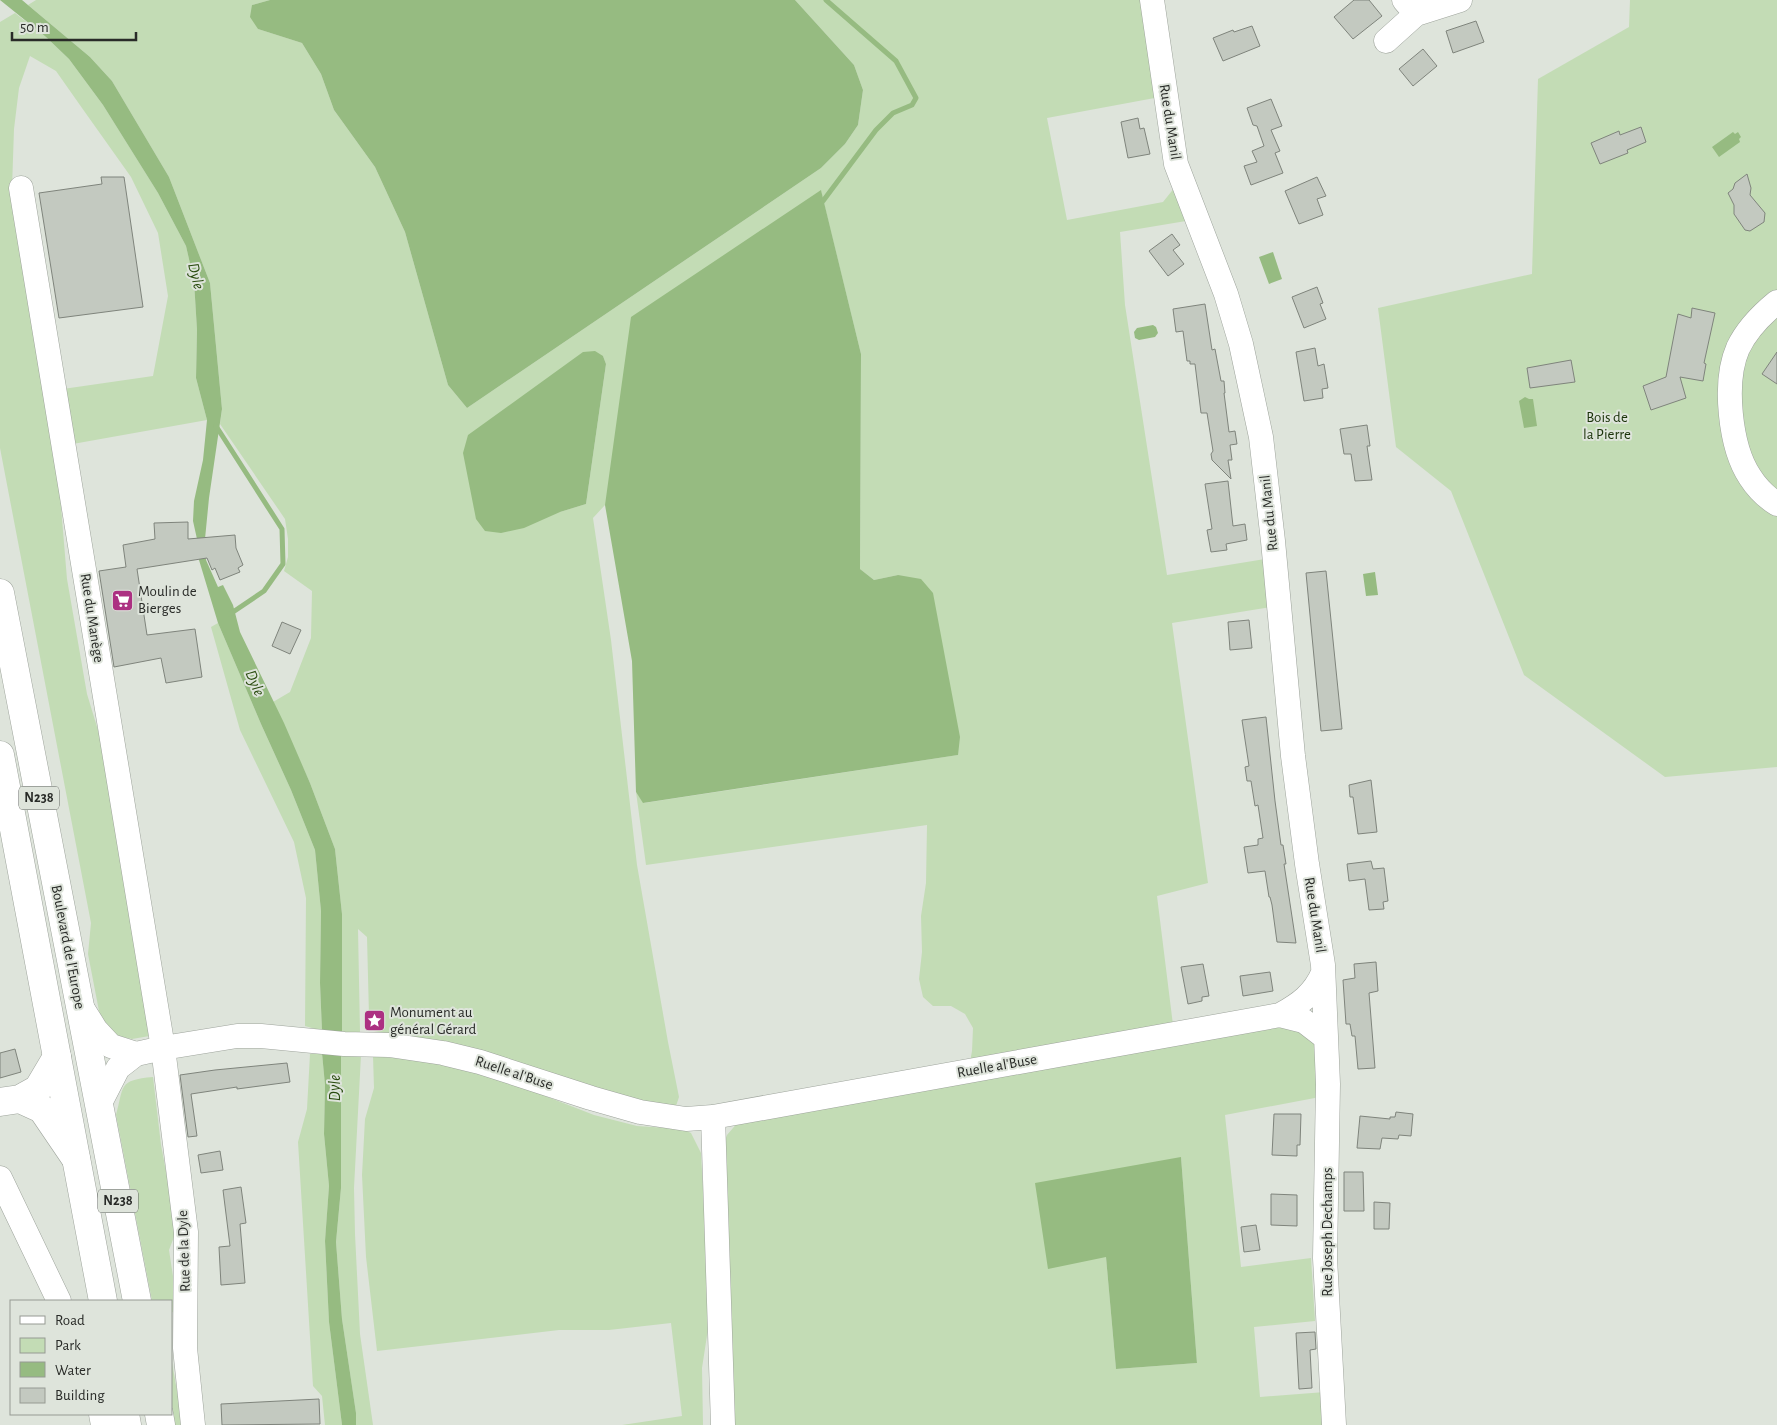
<svg xmlns="http://www.w3.org/2000/svg" width="1777" height="1425" viewBox="0 0 1777 1425" font-family="'Alegreya Sans',sans-serif">
  <rect width="100%" height="100%" fill="#dee4db"/>
  <path fill="#c3dcb5" fill-rule="evenodd" d="M36 0H270L252 5 258 29 302 43 321 74 334 110 375 167 405 232 448 385 467 408 821 168 845 144 858 125 863 90 854 65 795 0H1144L1160 97 1047 118 1067 220 1163 202 1175 187 1186 221 1120 232 1125 305 1167 575 1265 559 1271 607 1172 623 1208 883 1157 896 1173 1025 970 1062 972 1051 973 1028 965 1014 951 1006H933L923 997 919 979 922 952 921 916 926 883 927 825 646 865 636 792 644 803 958 755 898 575 874 580 860 569 861 354 821 191 605 505 593 518 611 640 637 865 668 1042 679 1097 675 1109 641 1106 439 1044 374 1031 369 1016 367 937 358 929 360 1032H342V914L335 849 310 783 273 702 290 692 311 638 312 591 284 571 288 557V539L285 519 220 424 222 409 210 283 169 177 112 81 90 57 28 5ZM603 356 606 364 586 504 560 512Z
    M1630 0H1777V767L1665 777 1524 675 1451 491 1396 447 1378 308 1532 274 1538 79 1629 27Z
    M15 13 46 37 69 59 103 105 158 193 186 246 194 281 197 330 196 378 207 420 56 447 67 579 87 694 108 763 127 758 152 909 167 1033 132 1039 117 1036 106 1028 99 1011 88 954 91 923 0 448V22ZM30 56 56 71 82 108 131 177 158 233 168 296 153 376 49 391 12 188 14 129 19 88Z
    M218 623 261 724 291 790 315 850 321 911 320 983 322 1031 305 1026 306 898 294 842 240 730 211 627Z
    M1286 1020 1301 1025 1318 1049 1320 1097 1225 1115 1241 1267 1311 1258 1315 1321 1254 1327 1260 1397 1325 1392 1327 1425H734L720 1153 727 1135 739 1121ZM1181 1157 1197 1363 1116 1369 1106 1257Z
    M322 1053 325 1085 324 1134 329 1186 325 1242 329 1322 342 1425H325L322 1396 313 1386 298 1142 307 1109 310 1054Z
    M341 1055H361L354 1188 355 1234 360 1334 373 1425H356V1413L342 1319 336 1242 341 1188Z
    M373 1056 426 1061 477 1073 540 1094 594 1115 637 1126 682 1129 691 1133 701 1153 710 1316 702 1368 703 1425H622L682 1416 671 1323 609 1330H559L377 1351 366 1257 362 1175 365 1119 374 1088Z
    M153 1077 161 1145 177 1229 169 1250 178 1309 171 1313V1301H152L116 1115C124 1086 118 1080 153 1077Z
    M171 1357 183 1425H174L171 1408Z"/>
  <path fill="#96bb81" d="M0 0H22L90 57 112 81 169 177 210 283 222 409 209 498 205 539 206 560 218 587 223 585 233 605 240 632 284 723 310 783 335 849 342 914V1032L322 1031 320 983 321 911 315 850 291 790 261 724 218 623 199 560 197 539 193 521 194 501 203 460 207 420 196 378 197 330 194 281 186 246 158 193 103 105 69 59 46 37Z
    M270 0H795L854 65 863 90 858 125 845 144 821 168 467 408 448 385 405 232 375 167 334 110 321 74 302 43 258 29 250 17 252 5Z
    M1733 132 1735 134 1738 132 1741 137 1739 139 1740 142 1719 157 1712 147Z
    M821 190 861 354 860 569 874 580 898 575 921 579 933 593 960 737 958 755 643 803 636 792 632 661 605 505 631 317Z
    M1273 252 1282 279 1269 284 1259 257Z
    M1153 325 1156 327 1158 333 1155 337 1139 340 1135 338 1134 332 1137 328Z
    M595 351 603 356 606 364 586 504 560 512 524 528 501 533 485 531 476 519 463 453 468 435 583 352Z
    M1525 397 1529 399H1533L1537 426 1524 428 1519 401Z
    M1375 572 1378 595 1366 596 1363 574Z
    M322 1053 341 1055V1188L336 1242 342 1319 356 1413V1425H342L329 1322 325 1241 329 1186 324 1134 325 1085Z
    M1181 1157 1197 1363 1116 1369 1106 1257 1048 1269 1035 1183Z"/>
  <g fill="none" stroke-linecap="round" stroke-linejoin="round">
    <path stroke="#96bb81" stroke-width="5" d="M823 201 876 130 893 113 912 105 916 98 896 61 826 0
      M216 426 282 529 283 564 264 591 230 614"/>
  </g>
  <path fill="#c3c9c0" stroke="#7f847c" d="M1354 0H1369L1382 16 1353 39 1334 17Z
    M1476 21 1484 42 1453 53 1446 31Z
    M1252 26 1260 46 1223 61 1213 38 1233 30 1234 32Z
    M1423 49 1437 66 1413 86 1399 69Z
    M1271 99 1282 126 1271 130 1280 151 1275 153 1283 173 1251 185 1244 166 1257 162 1252 151 1264 146 1257 126 1253 125 1247 108Z
    M1138 118 1140 129 1144 128 1150 154 1128 158 1121 122Z
    M1641 127 1646 142 1627 150 1628 153 1600 164 1591 143 1619 131 1620 135Z
    M1747 174 1751 188 1750 195 1765 213 1764 222 1750 231 1745 230 1734 214V205L1728 193 1733 189 1735 183Z
    M101 177H124L143 307 59 318 39 193 102 184Z
    M1317 177 1326 196 1317 199 1323 215 1299 224 1285 191Z
    M1172 234 1180 245 1173 250 1184 264 1168 276 1149 251Z
    M1317 287 1323 303 1320 304 1326 319 1304 328 1292 297Z
    M1205 304 1212 350 1215 349 1221 381H1224L1225 393H1224L1229 432 1235 431 1237 444 1230 445 1232 460H1228L1231 479 1212 460 1211 454 1213 451 1207 413H1201L1195 364H1190V361H1187L1183 331 1176 332 1173 309Z
    M1692 308 1715 313 1704 363 1706 364 1703 381 1680 377 1686 398 1651 410 1643 386 1666 377 1678 314 1691 318Z
    M1315 348 1318 366 1324 364 1328 388 1322 389 1323 398 1304 401 1296 352Z
    M1777 352V384L1762 374Z
    M1571 360 1575 382 1530 388 1527 368Z
    M1367 425 1370 446H1367L1372 480 1355 481 1351 454H1344L1340 429Z
    M1228 481 1233 526 1245 524 1247 540 1226 544 1227 550 1211 552 1207 530 1212 529 1205 484Z
    M188 522V539L235 535 236 548 243 565 238 568 240 572 220 580 215 568 212 570 207 558 137 569 147 635 195 629 202 677 166 683 161 658 114 667 99 571 126 567 123 545 155 539 154 523Z
    M1326 571 1342 729 1321 731 1306 573Z
    M1249 620 1252 648 1230 650 1228 622Z
    M282 622 301 630 290 654 272 646Z
    M1266 717 1275 801 1281 845H1283L1286 864H1284L1296 943 1277 942 1272 905 1270 897H1269L1265 871 1248 873 1244 847 1258 845V839L1263 838 1258 805 1255 806 1251 781H1247L1245 767 1249 766 1242 720Z
    M1371 780 1377 832 1358 834 1353 797H1350L1349 785Z
    M1371 861 1373 869 1384 868 1388 901 1383 902 1384 909 1369 910 1365 879 1349 881 1347 864Z
    M1376 962 1378 991 1369 993 1375 1068 1358 1069 1355 1036H1352L1350 1024H1346L1343 980 1355 978 1354 964Z
    M1203 964 1209 996 1202 997V1001L1188 1004 1181 967Z
    M1270 972 1273 991 1243 996 1240 976Z
    M15 1049 21 1072 0 1078V1053Z
    M287 1063 290 1082 237 1089V1087L191 1094 197 1136 188 1137 180 1075 215 1070Z
    M1396 1112 1413 1114 1411 1136 1399 1135 1398 1139 1382 1138 1380 1149 1357 1148 1360 1116 1390 1119V1117H1395Z
    M1274 1114H1301L1300 1145H1297V1156L1272 1155Z
    M220 1151 223 1170 201 1173 198 1155Z
    M1344 1172H1363L1364 1211H1344Z
    M241 1187 246 1223 240 1224 245 1283 221 1285 219 1247 230 1246 223 1190Z
    M1271 1194 1297 1195V1226L1271 1225Z
    M1374 1202 1390 1203 1389 1229H1374Z
    M1256 1225 1260 1250 1244 1252 1241 1227Z
    M1315 1332 1316 1349 1310 1350 1312 1388 1299 1389 1296 1333Z
    M319 1399 320 1424 222 1425 221 1404Z"/>
  <g fill="none" stroke-linecap="round" stroke-linejoin="round">
    <defs>
      <path id="minor" d="M1152 0 1176 164 1226 294 1241 344 1261 437 1273 541 1293 756 1307 864 1323 965 1328 1084 1325 1258 1334 1425
        M1416 14 1460 0
        M1386 41 1416 14 1404 0
        M21 188 163 1048 186 1232 185 1348 193 1425
        M1777 302C1761 315 1747 329 1738 348 1723 382 1730 447 1750 477 1757 488 1766 497 1777 504
        M81 1006 96 1030 111 1046 136 1054
        M1280 1015 1304 1021 1326 1038
        M99 1105 118 1068 136 1054 163 1048 237 1036H261L344 1044 389 1045 443 1053 480 1062 591 1098 640 1112 686 1119 713 1117 1280 1015C1300 1004 1314 994 1323 973
        M713 1117 723 1425
        M0 1178 59 1301
        M101 1414 103 1425"/>
      <path id="major" d="M20 1099 42 1109 76 1159
        M0 1102 20 1099 38 1089 57 1057"/>
      <path id="highway" d="M0 593 137 1301
        M0 755 103 1301
        M125 1414 127 1425
        M159 1414 161 1425"/>
    </defs>
    <use href="#minor" stroke="#9ea49c" stroke-width="25"/>
    <use href="#major" stroke="#9ea49c" stroke-width="29"/>
    <use href="#highway" stroke="#9ea49c" stroke-width="29"/>
    <use href="#minor" stroke="#fff" stroke-width="24"/>
    <use href="#major" stroke="#fff" stroke-width="28"/>
    <use href="#highway" stroke="#fff" stroke-width="28"/>
  </g>
  <defs>
    <symbol id="supermarket-square" viewBox="-11 -11 22 22"><rect x="-9" y="-9" width="18" height="18" rx="4" fill="#ac3082" stroke="#dee4db"/><path d="M-6-5.5h2.5l.6 2H6L4.5 2H-2.5L-4.4-4H-6ZM-1.5 3.2a1.3 1.3 0 1 0 .1 0ZM3 3.2a1.3 1.3 0 1 0 .1 0Z" fill="#fff"/></symbol>
    <symbol id="sight-square" viewBox="-11 -11 22 22"><rect x="-9" y="-9" width="18" height="18" rx="4" fill="#ac3082" stroke="#dee4db"/><path d="M0-6L1.8-2.2L6-1.7L2.9 1.2L3.7 5.4L0 3.3L-3.7 5.4L-2.9 1.2L-6-1.7L-1.8-2.2Z" fill="#fff"/></symbol>
  </defs>
  <g fill-rule="evenodd">
    <use href="#supermarket-square" x="110" y="588" width="25" height="25"/>
    <use href="#sight-square" x="362" y="1008" width="25" height="25"/>
  </g>
  <g text-anchor="middle" dominant-baseline="central" stroke-width="4" stroke-linejoin="round" paint-order="stroke">
    <g fill="#dee4db" stroke="#5f625e" stroke-width="1">
      <rect x="19" y="786.5" width="40" height="23" rx="4"/>
      <rect x="98" y="1189.5" width="40" height="23" rx="4"/>
    </g>
    <g font-size="14" font-weight="bold" fill="#292b28">
      <text x="39" y="798">N238</text>
      <text x="118" y="1201">N238</text>
    </g>
    <g font-size="15" fill="#292b28" stroke="#dee4db">
      <text transform="translate(1170 122) rotate(81)">Rue du Manil</text>
      <text transform="translate(1269 513) rotate(-96)">Rue du Manil</text>
      <text transform="translate(92 618) rotate(81)">Rue du Manège</text>
      <text transform="translate(1315 915) rotate(81)">Rue du Manil</text>
      <text transform="translate(68 947) rotate(79)">Boulevard de l'Europe</text>
      <text transform="translate(997 1066) rotate(-10)">Ruelle al'Buse</text>
      <text transform="translate(514 1073) rotate(18)">Ruelle al'Buse</text>
      <text transform="translate(1327 1232) rotate(-90)">Rue Joseph Dechamps</text>
      <text transform="translate(184 1251) rotate(-92)">Rue de la Dyle</text>
    </g>
    <g font-size="15" fill="#1b330a" stroke="#dee4db">
      <text x="1607" y="417">Bois de<tspan x="1607" dy="17">la Pierre</tspan></text>
    </g>
    <g font-size="15" fill="#292b28" stroke="#dee4db" text-anchor="start">
      <text x="138" y="591">Moulin de<tspan x="138" dy="17">Bierges</tspan></text>
      <text x="390" y="1012">Monument au<tspan x="390" dy="17">général Gérard</tspan></text>
    </g>
    <g font-size="16" font-style="italic" fill="#284a0d" stroke="#dee4db">
      <text transform="translate(196 276) rotate(76)">Dyle</text>
      <text transform="translate(255 683) rotate(67)">Dyle</text>
      <text transform="translate(335 1088) rotate(-90)">Dyle</text>
    </g>
  </g>
  <rect x="10" y="1300" width="162" height="115" fill="#dee4db" stroke="#969a93"/>
  <rect x="20" y="1316" width="25" height="8" fill="#ffffff" stroke="#969a93"/>
  <text x="55" y="1325" font-size="15" fill="#292b28">Road</text>
  <rect x="20" y="1338" width="25" height="15" fill="#c3dcb5" stroke="#969a93"/>
  <text x="55" y="1350" font-size="15" fill="#292b28">Park</text>
  <rect x="20" y="1362" width="25" height="15" fill="#96bb81" stroke="#969a93"/>
  <text x="55" y="1375" font-size="15" fill="#292b28">Water</text>
  <rect x="20" y="1388" width="25" height="15" fill="#c3c9c0" stroke="#969a93"/>
  <text x="55" y="1400" font-size="15" fill="#292b28">Building</text>
  <path d="M12 32v8h124v-8" fill="none" stroke="#292b28" stroke-width="2.5"/>
  <text x="20" y="32" font-size="15" fill="#292b28" stroke="#dee4db" stroke-width="4" paint-order="stroke">50 m</text>
</svg>
